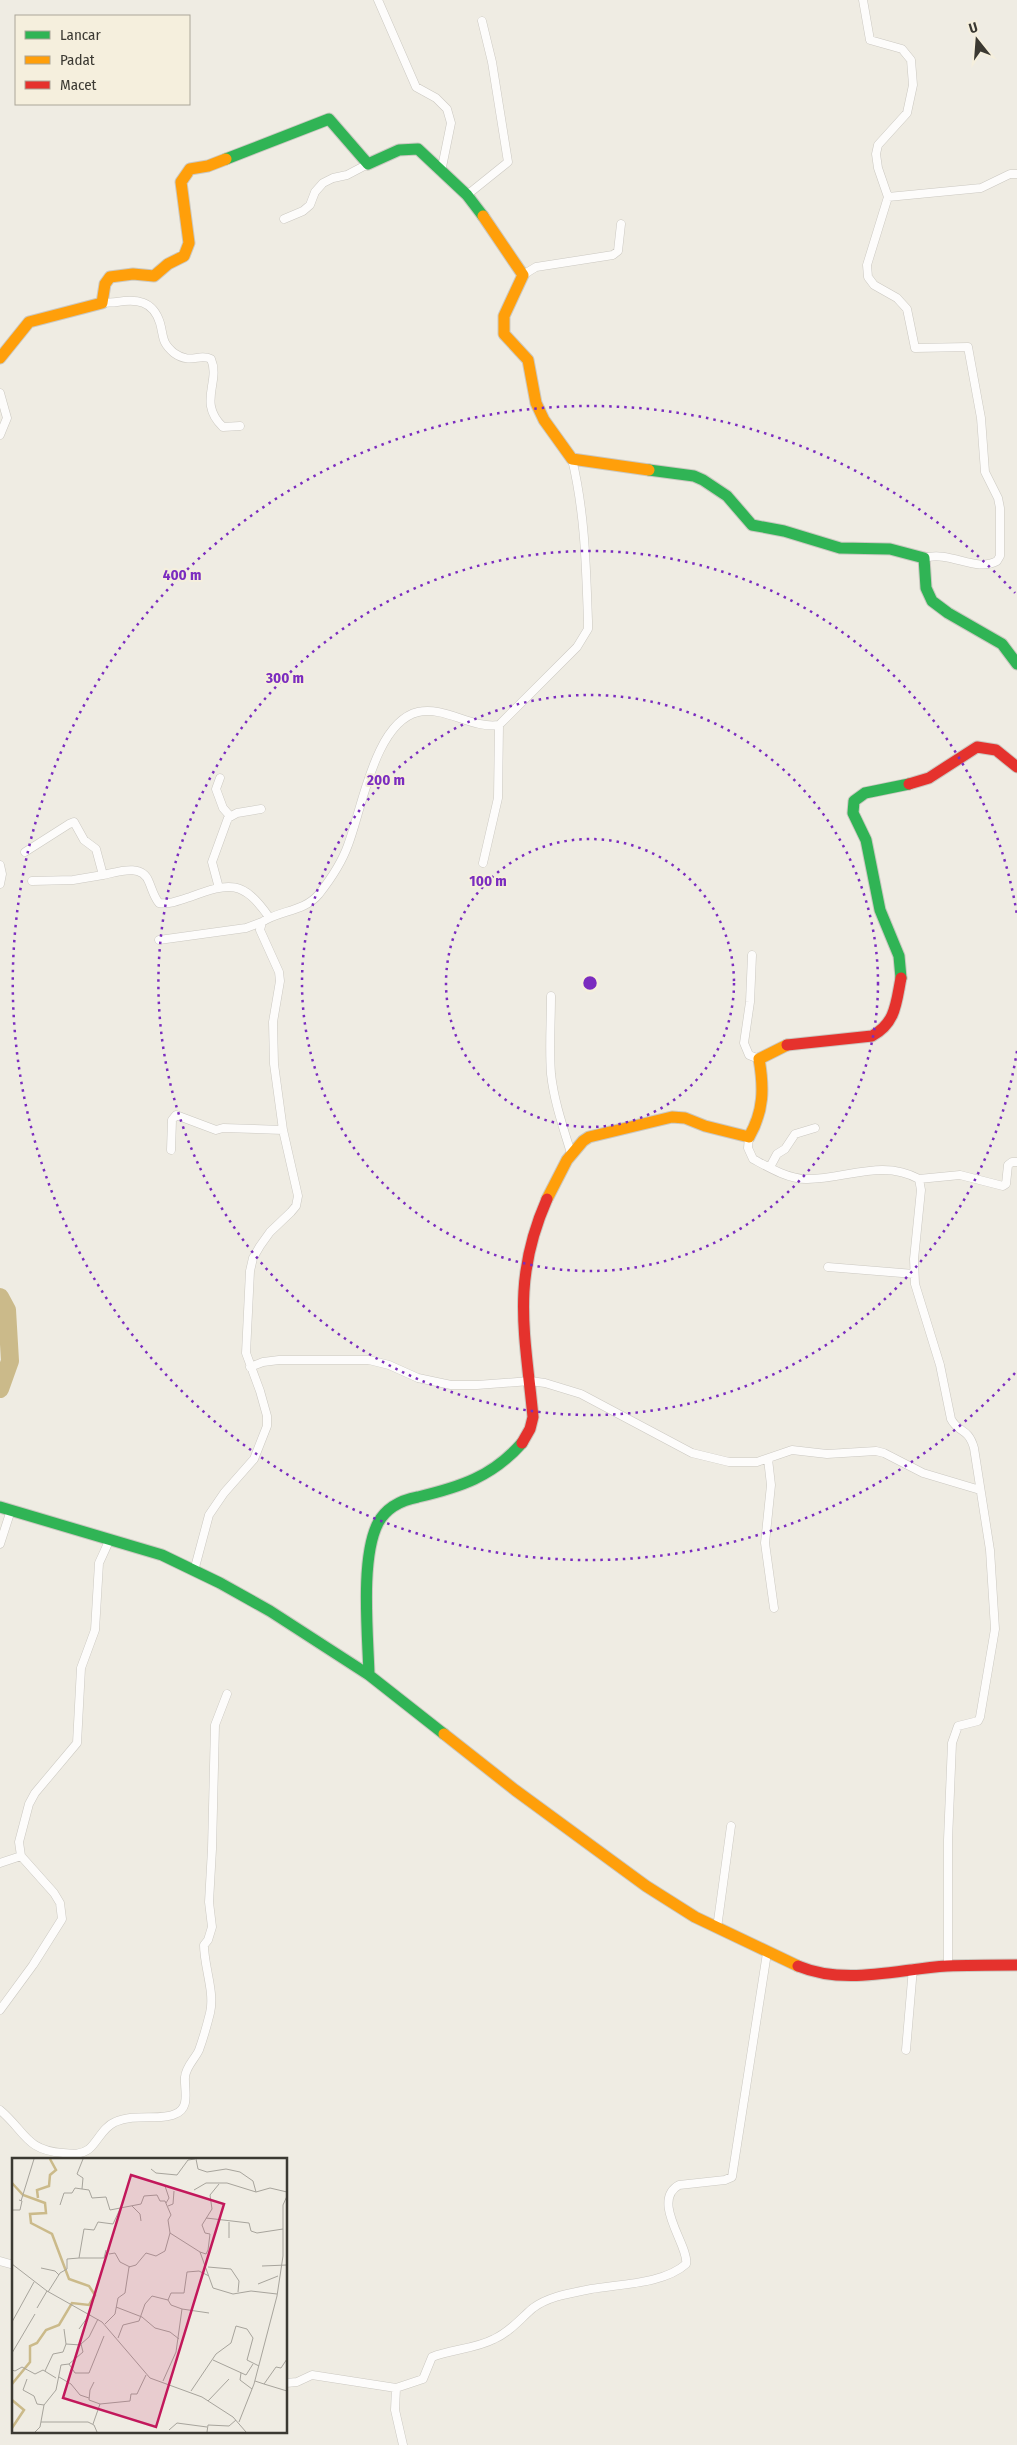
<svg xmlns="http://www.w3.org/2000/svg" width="1017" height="2445" viewBox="0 0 1017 2445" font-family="'Fira Sans Condensed',sans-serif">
  <rect width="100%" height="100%" fill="#efece3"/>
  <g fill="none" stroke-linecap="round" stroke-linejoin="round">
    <path stroke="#cbba8a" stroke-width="18" d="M0 1297 7 1310 10 1361 0 1389"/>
    <defs>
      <path id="street" d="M378 0 416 87 436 98 447 109 451 123 441 172
        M863 0 870 40 902 49 911 60 913 85 907 113 878 145 876 154 878 168 888 197 867 265 868 277 874 285 897 298 907 309 915 348 968 347 981 418 985 472 998 498 1000 508V556L997 561C976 573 950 550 924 558
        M467 195 508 162 492 62 482 21
        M888 197 981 188 1010 174H1017
        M284 219 303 211 310 205 315 192 323 183 333 178 347 175 368 164
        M523 275 536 267 613 255 618 251 621 224
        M102 303C107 302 112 303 117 302 136 299 153 300 160 323 164 337 161 342 174 353 191 365 199 353 211 359 221 382 197 402 223 427L240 426
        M0 393 7 418 0 435
        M220 778 216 789 223 808 230 816
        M25 852 69 824 74 822 84 840 96 849 103 875C118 872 142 863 149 882 152 889 154 897 159 903 169 905 180 900 190 897 230 882 243 880 269 917
        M483 863 498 798 499 725
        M0 865 2 874 0 884
        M32 881 73 880 103 875
        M219 888 212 862 228 818 237 813 261 809
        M159 940 246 928 262 922
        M752 955 750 1002 744 1043 749 1055 759 1059
        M551 996C551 1022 549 1048 551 1074 554 1101 563 1127 571 1153
        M749 1137 748 1148 753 1159C768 1167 788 1179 806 1179 844 1180 882 1158 919 1179L921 1190 914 1259 915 1284 940 1365 951 1419C958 1433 968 1427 974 1448L990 1550 995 1629 980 1717 978 1721 958 1726 952 1743 948 1840V1966
        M171 1150 172 1120 176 1115 216 1130 223 1128 283 1130
        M770 1167 777 1154 785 1149 795 1134 815 1128
        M919 1179 960 1175 1003 1186 1006 1184 1008 1165 1012 1162H1017
        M828 1267 914 1274
        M250 1367 263 1362 279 1360H369L389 1365 418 1378 451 1385H477L530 1381 545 1383 581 1394 692 1453 729 1462H757L792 1450 827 1454 876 1451 884 1453 923 1473 980 1490
        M768 1459 771 1485 765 1543 774 1608
        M0 1544 11 1510
        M194 1571 209 1515 224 1493 254 1459 267 1426V1416L260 1391 246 1353 250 1271 253 1258 260 1246 270 1232 291 1212 296 1206 298 1196 283 1130 274 1064 273 1022 280 981 279 972 260 930 262 922C280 910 304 912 319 894 330 880 342 862 348 845 362 809 375 722 418 712 445 706 472 729 499 725L577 647 588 629V621C586 566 585 513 572 459
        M0 1863 21 1856
        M717 1928 731 1826
        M0 2010 33 1965 62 1919 60 1903 54 1893 21 1856 19 1842 29 1804 35 1793 77 1743 81 1668 95 1630 99 1563 110 1539
        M906 2050 913 1968
        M0 2110C26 2132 25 2150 63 2153 72 2154 81 2155 89 2149 98 2141 103 2127 115 2122 135 2113 161 2121 175 2114 191 2108 184 2090 185 2077 186 2066 195 2059 199 2050 203 2039 207 2025 210 2013 215 1992 204 1967 204 1945L208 1940 212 1927 209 1902 212 1849 215 1725 227 1694
        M0 2261 14 2265
        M286 2383 297 2382 312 2375 396 2388
        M403 2445 395 2410 396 2388 423 2379 432 2357C452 2349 475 2349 494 2339 510 2332 520 2319 533 2308 549 2296 572 2293 591 2289 619 2284 664 2284 686 2264 690 2247 650 2201 679 2185L725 2180 732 2177 767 1953"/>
      <path id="fast" d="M226 159 329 119 368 164 399 150 418 149 467 195 483 216
        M649 470 694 476 703 480 727 496 752 525 784 531 840 548 890 549 924 558 926 588 932 601 948 613 1002 644 1017 664
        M901 978 899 956 880 910 866 840 853 813 854 801 865 793 909 784
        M0 1507 162 1555 220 1583 270 1611 369 1675 444 1734
        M369 1675C368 1635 360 1558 378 1523 386 1508 402 1500 418 1497 460 1487 492 1477 522 1443"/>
      <path id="slow" d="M483 216 523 275 504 316V334L528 360 536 403 544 420 572 459 649 470
        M0 358 29 322 102 303 105 284 110 277 133 274 154 276 168 264 184 256 189 243 181 182 190 169 208 166 226 159
        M547 1199 567 1160 583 1141 589 1137 672 1117 685 1118 705 1126 749 1137C764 1111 764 1088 759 1059L787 1045
        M444 1734 515 1790 646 1886 695 1917 798 1966"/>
      <path id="jam" d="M909 784 929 778 977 747 996 750 1017 767
        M787 1045 872 1036C896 1023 896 1003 901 978
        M522 1443 530 1429 533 1417C525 1333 511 1281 547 1199
        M798 1966C846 1986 898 1969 947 1966 970 1965 994 1965 1017 1965"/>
    </defs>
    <use href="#street" stroke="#cbc8c1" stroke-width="9"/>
    <use href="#fast" stroke="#cbc8c1" stroke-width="13"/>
    <use href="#slow" stroke="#cbc8c1" stroke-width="13"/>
    <use href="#jam" stroke="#cbc8c1" stroke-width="13"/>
    <use href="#street" stroke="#fdfcfb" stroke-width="8"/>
    <use href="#fast" stroke="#30b455" stroke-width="11"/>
    <use href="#slow" stroke="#ff9f0a" stroke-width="11"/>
    <use href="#jam" stroke="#e5322d" stroke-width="11"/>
  </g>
  <g fill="none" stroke="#7b2cbf" stroke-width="2.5" stroke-dasharray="2.5 5">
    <circle cx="590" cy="983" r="144"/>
    <circle cx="590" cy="983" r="288"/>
    <path d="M1017 1051A432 432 0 1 1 1017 915"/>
    <path d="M1015 1373A577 577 0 1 1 1015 593"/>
  </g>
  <g transform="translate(12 2158)">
    <rect width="275" height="275" fill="#efece3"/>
    <path fill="none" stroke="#cbba8a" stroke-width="2.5" d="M0 25 11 37 33 45 34 55 18 56 19 65 40 76 57 121 77 128 83 137 77 147 60 145 47 167 34 172 25 185 18 188V204L0 226M26 40 25 32 37 28 38 17 44 12 38 1M0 242 12 252 0 270"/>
    <path fill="none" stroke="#a7a49c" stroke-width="1" d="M71 1 65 16 71 20 70 31 77 32 80 40 94 39 98 52 129 46 132 38 145 37 148 43H153L159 57 156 62 158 75 188 94 201 130 221 136 239 133 265 136M184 1 186 11 195 14 214 11 228 14 241 23 244 34M139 11 144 15 165 17 176 2 183 1M153 28 157 40 154 45M182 32 194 25H215L244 34 258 30 275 34M9 43 22 1M48 47 52 35H60L63 30 70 31M120 48 128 56 129 63M156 48 161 46 162 33M0 52H8L10 43 7 42M194 60 237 65 239 73 245 75 271 71M217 80V64M188 94 194 96 196 92 198 76 193 75 190 67 200 51 198 37 207 26M97 96 103 95 108 104 118 109M67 100H92L94 92M0 106 35 133 90 164 138 220 190 239 221 259 234 274M250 108 275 107M196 109 219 111 227 123 226 134M29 110 43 113 47 117M246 126 266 118M36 134 48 115 55 111V101L67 100 72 71 82 72 86 64 101 66 108 51M104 149 130 159 143 170 158 174 167 181M25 150 35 133M170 151 197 155M0 164 22 124M93 166 103 156 106 140 113 135 117 109 124 107 134 95 144 98 153 93 158 75M52 171 54 186M67 171 78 156M106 180 111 167 127 163 133 146 140 138 156 142 159 135H172L175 114 187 113 197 118M0 195 23 156M201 202 234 217 241 206M57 206 63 215H77L92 178M0 212 3 213 10 209 23 216 31 212 44 220M33 213 41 196 51 194 54 186 69 187M229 215 228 222 240 231M47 219 59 226 68 237 77 240M15 221 11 232 22 238 25 246 32 247M151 223 164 194 170 151 159 147 156 142M243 223 252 226 264 209 269 210 275 201M82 224 78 232 77 242 88 246M252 226 275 233M179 233 204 196 219 185 224 168 235 171 241 180 235 202 247 208M196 243 217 221M29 264H76L82 267 85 274M227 264 242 226 265 138 271 98V47L275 38M81 266 88 246 118 243 119 236H125L134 217M157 272 165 265 195 269M23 274 28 269 32 247 44 232 49 207 57 206 71 194 69 186 77 179 86 161M195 274 196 267 217 268 224 262"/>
    <path fill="#c2185b" fill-opacity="0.15" stroke="#c2185b" stroke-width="2.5" d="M119 17 212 46 144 269 51 240Z"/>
    <rect width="275" height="275" fill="none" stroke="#3b3932" stroke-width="2.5"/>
  </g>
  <circle cx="590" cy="983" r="8" fill="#7b2cbf" stroke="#f5efdd" stroke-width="2.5"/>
  <g font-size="15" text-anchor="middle" font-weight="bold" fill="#7b2cbf" stroke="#f5efdd" stroke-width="4" stroke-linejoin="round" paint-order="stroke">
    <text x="182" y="580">400 m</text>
    <text x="285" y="683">300 m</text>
    <text x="386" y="785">200 m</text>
    <text x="488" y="886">100 m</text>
  </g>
  <rect x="15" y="15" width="175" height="90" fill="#f5efdd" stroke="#aba699"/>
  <rect x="25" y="31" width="25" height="8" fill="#30b455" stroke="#aba699"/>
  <text x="60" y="40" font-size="15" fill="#3b3932">Lancar</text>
  <rect x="25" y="56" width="25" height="8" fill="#ff9f0a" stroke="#aba699"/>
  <text x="60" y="65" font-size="15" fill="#3b3932">Padat</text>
  <rect x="25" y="81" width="25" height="8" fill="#e5322d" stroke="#aba699"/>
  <text x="60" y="90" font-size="15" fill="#3b3932">Macet</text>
  <g transform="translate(977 40) rotate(343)" stroke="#f5efdd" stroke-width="4" paint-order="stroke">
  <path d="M0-4L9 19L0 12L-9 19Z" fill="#3b3932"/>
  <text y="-8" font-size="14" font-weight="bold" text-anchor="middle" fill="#3b3932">U</text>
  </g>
</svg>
